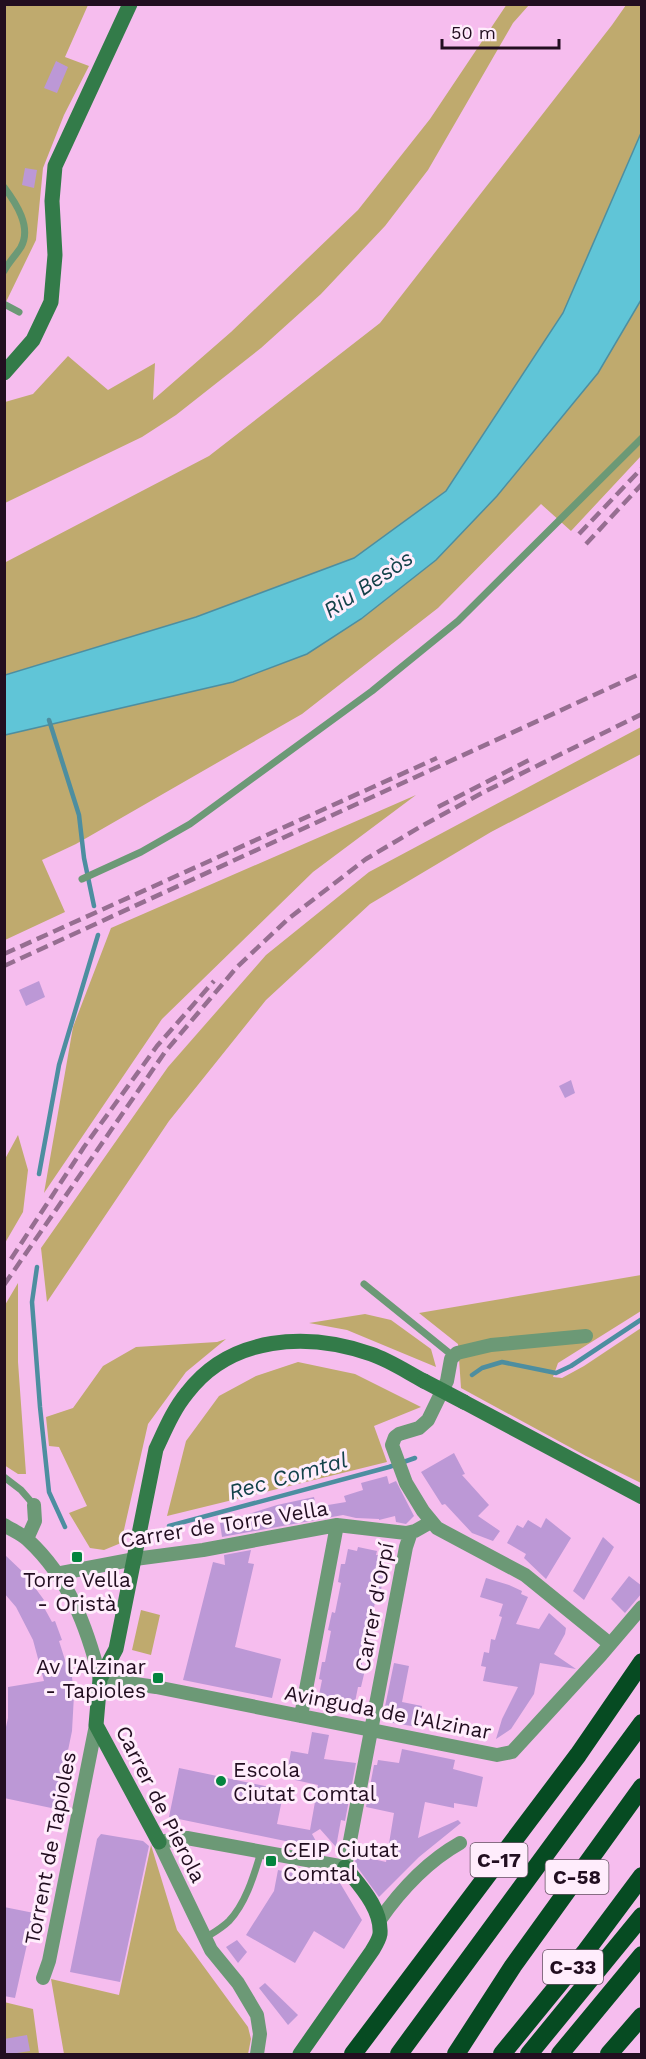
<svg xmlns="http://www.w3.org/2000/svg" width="646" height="2059" viewBox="0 0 646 2059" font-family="'Work Sans',sans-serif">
  <rect width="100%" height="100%" fill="#f6bdee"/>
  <path fill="#bfaa6e" d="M507 4 529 5 513 23 428 170 385 226 321 294 261 348 176 415 142 437 5 503V402L33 394 68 356 108 390 155 363 153 400 231 332 358 210 430 119Z
    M5 5H88L65 57 89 66 64 115 43 168 36 240 5 304Z
    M626 5H641V133L563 313 446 491 354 558 196 617 5 675 4 563 209 456 380 323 612 25Z
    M641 300V456L571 531 541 504 438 608 302 714 76 844 42 860 65 912 5 940 4 735 233 682 307 654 361 619 436 560 497 496 598 373Z
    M641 727V754L491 832 370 904 266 1000 169 1121 47 1302 41 1248 168 1067 266 955 369 872Z
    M416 795 313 872 162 1019 44 1193 73 1027 111 928Z
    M18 1135 28 1170 23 1212 5 1243V1159Z
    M641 1275V1311L558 1363 553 1377 562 1378 584 1366 641 1328V1483L586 1456 461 1388 458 1344 419 1313Z
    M18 1283V1362L26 1474H18L4 1465 5 1305Z
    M365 1314 391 1320 431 1349 436 1367 347 1330 309 1323Z
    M226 1339 186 1372 148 1424 121 1543 104 1550 90 1548 69 1513 87 1506 59 1447 49 1446 46 1417 73 1408 103 1366 136 1347 217 1342Z
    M298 1362 355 1374 421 1407 374 1426 387 1462 167 1516 186 1441 219 1396 256 1376Z
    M141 1610 160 1615 151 1655 132 1650Z
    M151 1845 177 1930 248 2027 251 2039 248 2054H64L51 1979 119 1995Z
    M4 2002 33 2009 39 2054H5Z"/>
  <path fill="#60c5d7" stroke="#4d8ea0" stroke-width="1.5" d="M641 133V300L598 373 497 496 436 560 361 619 307 654 233 682 5 735V675L196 617 354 558 446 491 563 313Z"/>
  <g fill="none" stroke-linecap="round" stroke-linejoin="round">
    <path stroke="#4d8ea0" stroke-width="4.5" d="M49 720 79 815 84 858 94 906
      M39 1174 59 1065 98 935
      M37 1267 32 1302 40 1407 49 1492 65 1527
      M472 1375 482 1368 502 1362 556 1373 571 1366 642 1319
      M169 1526 389 1467 415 1458"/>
  </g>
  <path fill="#bc98d6" d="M56 61 68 67 57 93 44 88Z
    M25 168 37 170 34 188 22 185Z
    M39 981 45 997 26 1006 19 990Z
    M571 1080 575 1093 565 1098 559 1086Z
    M454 1453 465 1474 462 1475 489 1505 478 1516 500 1531 493 1541 472 1533 445 1504 442 1505 421 1472Z
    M387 1476 389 1484 396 1481 414 1516 406 1524 396 1522 395 1516 379 1520V1519L356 1518 343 1515 222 1537 220 1523 277 1505 314 1497 316 1507 346 1502 344 1496 363 1490 361 1483Z
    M546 1518 571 1538 546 1579 524 1558 526 1554 507 1543 517 1525 523 1528 528 1520 541 1528Z
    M603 1537 614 1547 584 1600 573 1591Z
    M358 1547 377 1551 376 1555 384 1556 381 1572 384 1573 381 1590H377L372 1620H375L374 1629 371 1638 368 1637 364 1654 361 1669 365 1670 361 1687H358L355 1702 346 1701 345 1704 327 1701 328 1697 319 1695 322 1680 319 1679 322 1662H325L331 1631 328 1630 332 1612 335 1613 341 1583 338 1582 341 1564H345L348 1549 357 1551Z
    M251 1550 248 1563 254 1564 235 1647 281 1659 272 1698 183 1680 213 1562 225 1565 224 1555Z
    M4 1554 25 1574 44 1600 41 1602 52 1622 55 1621 62 1640 59 1641 66 1663H68L70 1677H72L74 1695 72 1731 56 1809 4 1798V1736L8 1718V1687L44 1681 33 1640 16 1607 4 1593Z
    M629 1576 642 1586V1593L625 1613 611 1599Z
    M486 1578 509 1585 522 1591 521 1594 528 1597 516 1624 539 1629 549 1613 566 1628 565 1634 554 1654 576 1669 540 1663 534 1694 511 1729 496 1739 502 1719 518 1687 483 1681 486 1667 481 1666 484 1652 489 1653 491 1639 495 1640 502 1617 499 1616 503 1604 480 1597Z
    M394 1663 409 1666 402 1702 422 1706 417 1727 382 1721Z
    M312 1732 329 1735 324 1759 356 1763 345 1821 341 1820 336 1847 320 1829 312 1834 322 1852 290 1846V1842L169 1817 179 1768 284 1790 277 1824 310 1830 318 1785 286 1778 291 1751 308 1754Z
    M402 1749 455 1760 453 1769 483 1777 477 1807 454 1803V1808L425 1802 418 1838 458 1820 461 1823 419 1857 379 1897 355 1864 356 1855 386 1862 394 1813 366 1807 374 1765H377L378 1760 399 1763Z
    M101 1834 143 1841 149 1846 120 1982 70 1972 97 1839Z
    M278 1870 340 1883 362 1920 344 1949 314 1931 295 1963 246 1935 274 1891Z
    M4 1907 34 1913 15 1998 4 1996Z
    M237 1940 247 1952 238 1963 226 1947Z
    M265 1983 298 2015 288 2025 259 1988Z
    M27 2035 30 2051 4 2055V2039Z"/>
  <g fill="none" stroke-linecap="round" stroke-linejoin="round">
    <path stroke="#6c9976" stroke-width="7" d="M4 187C16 203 32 227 21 247 16 255 9 262 4 271
      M4 304 19 312
      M82 879 141 852 190 824 372 691 458 621 642 438
      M364 1284 453 1356
      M4 1477 21 1490 34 1505
      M205 1938C213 1933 222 1928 229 1921 246 1903 254 1875 261 1852"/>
    <path stroke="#6c9976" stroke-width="14" d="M586 1336 491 1345 457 1353 451 1359 447 1381 428 1420 419 1428 399 1434 395 1437 392 1445 406 1483 423 1511 437 1528 525 1575 610 1644
      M4 1525C12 1530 22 1534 28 1540 69 1578 87 1627 100 1679L156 1687 497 1755 512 1752 601 1655 642 1607
      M27 1539 35 1521 34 1505
      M56 1574 135 1559 203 1550 337 1525 406 1533 415 1531 431 1522
      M301 1716 337 1525
      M379 1921C400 1891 428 1861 460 1843
      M43 1978 49 1961 96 1725
      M257 2054 260 2034 257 2015 238 1983 211 1950 159 1842 187 1838 345 1867 406 1547 411 1532"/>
    <path stroke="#337b49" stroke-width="15" d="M4 373 33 340 51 302 55 255 52 201 55 166 130 4
      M464 1402 642 1497
      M159 1842 96 1725 100 1679 116 1649 156 1449C165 1430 173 1410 187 1393 231 1335 308 1332 371 1354 389 1360 407 1372 424 1381
      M300 2054 372 1951C375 1946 379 1940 380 1934 382 1908 359 1885 345 1867"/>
    <path stroke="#064b22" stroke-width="18" d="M353 2054 578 1755 642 1662
      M399 2054 642 1723
      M456 2054 513 1966 642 1787
      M502 2054 586 1951 642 1876
      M529 2054 642 1916
      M560 2054 642 1955
      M609 2054 642 2016"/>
    <path stroke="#966e91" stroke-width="4.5" stroke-dasharray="12 6" stroke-linecap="butt" d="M579 534 642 468
      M586 544 642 484
      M438 807 529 760
      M4 954 437 758
      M4 966 642 673
      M11 1259 84 1147 157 1046 214 981
      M4 1285 165 1052 237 967 288 919 366 859 420 827 482 793 642 714"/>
    <path stroke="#337b49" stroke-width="15" d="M424 1381 464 1402"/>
  </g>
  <g fill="#03843e" stroke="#ffedfc" stroke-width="2">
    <rect x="71" y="1551" width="12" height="12" rx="3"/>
    <rect x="152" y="1672" width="12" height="12" rx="3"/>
    <circle cx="221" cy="1781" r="6"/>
    <rect x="265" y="1855" width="12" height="12" rx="3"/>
  </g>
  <g text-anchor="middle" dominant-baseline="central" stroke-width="6" stroke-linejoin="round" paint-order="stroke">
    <g fill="#ffedfc" stroke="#645162" stroke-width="1.5">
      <rect x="470.5" y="1843" width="57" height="34" rx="4.5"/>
      <rect x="545.5" y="1860" width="63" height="34" rx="4.5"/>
      <rect x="543" y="1950" width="60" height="34" rx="4.5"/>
    </g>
    <g font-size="20" font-weight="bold" fill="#220e20">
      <text x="499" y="1860">C-17</text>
      <text x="577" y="1877">C-58</text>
      <text x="573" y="1967">C-33</text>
    </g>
    <g font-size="21" fill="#220e20" stroke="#ffedfc">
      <text transform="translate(224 1524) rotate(-9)">Carrer de Torre Vella</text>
      <text transform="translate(374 1607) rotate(-79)">Carrer d'Orpí</text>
      <text transform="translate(388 1712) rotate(11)">Avinguda de l'Alzinar</text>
      <text transform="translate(161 1804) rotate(63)">Carrer de Pierola</text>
      <text transform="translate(50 1848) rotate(-79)">Torrent de Tapioles</text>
    </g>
    <g font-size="21" fill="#220e20" stroke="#ffedfc" text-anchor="start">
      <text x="77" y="1579" text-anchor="middle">Torre Vella<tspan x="77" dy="24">- Oristà</tspan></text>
      <text x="146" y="1666" text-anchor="end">Av l'Alzinar<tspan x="146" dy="24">- Tapioles</tspan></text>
      <text x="233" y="1769">Escola<tspan x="233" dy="24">Ciutat Comtal</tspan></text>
      <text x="283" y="1849">CEIP Ciutat<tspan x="283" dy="24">Comtal</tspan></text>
    </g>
    <g font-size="22" font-style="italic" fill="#13424a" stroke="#ffedfc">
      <text transform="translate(368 584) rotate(-34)">Riu Besòs</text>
      <text transform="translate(288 1476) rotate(-16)">Rec Comtal</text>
    </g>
  </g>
  <rect width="646" height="2059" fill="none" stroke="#220e20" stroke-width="12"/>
  <path d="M442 39v9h117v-9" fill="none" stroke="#220e20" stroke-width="3"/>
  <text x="451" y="39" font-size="18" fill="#220e20" stroke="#ffedfc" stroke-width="4.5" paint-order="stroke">50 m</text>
</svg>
